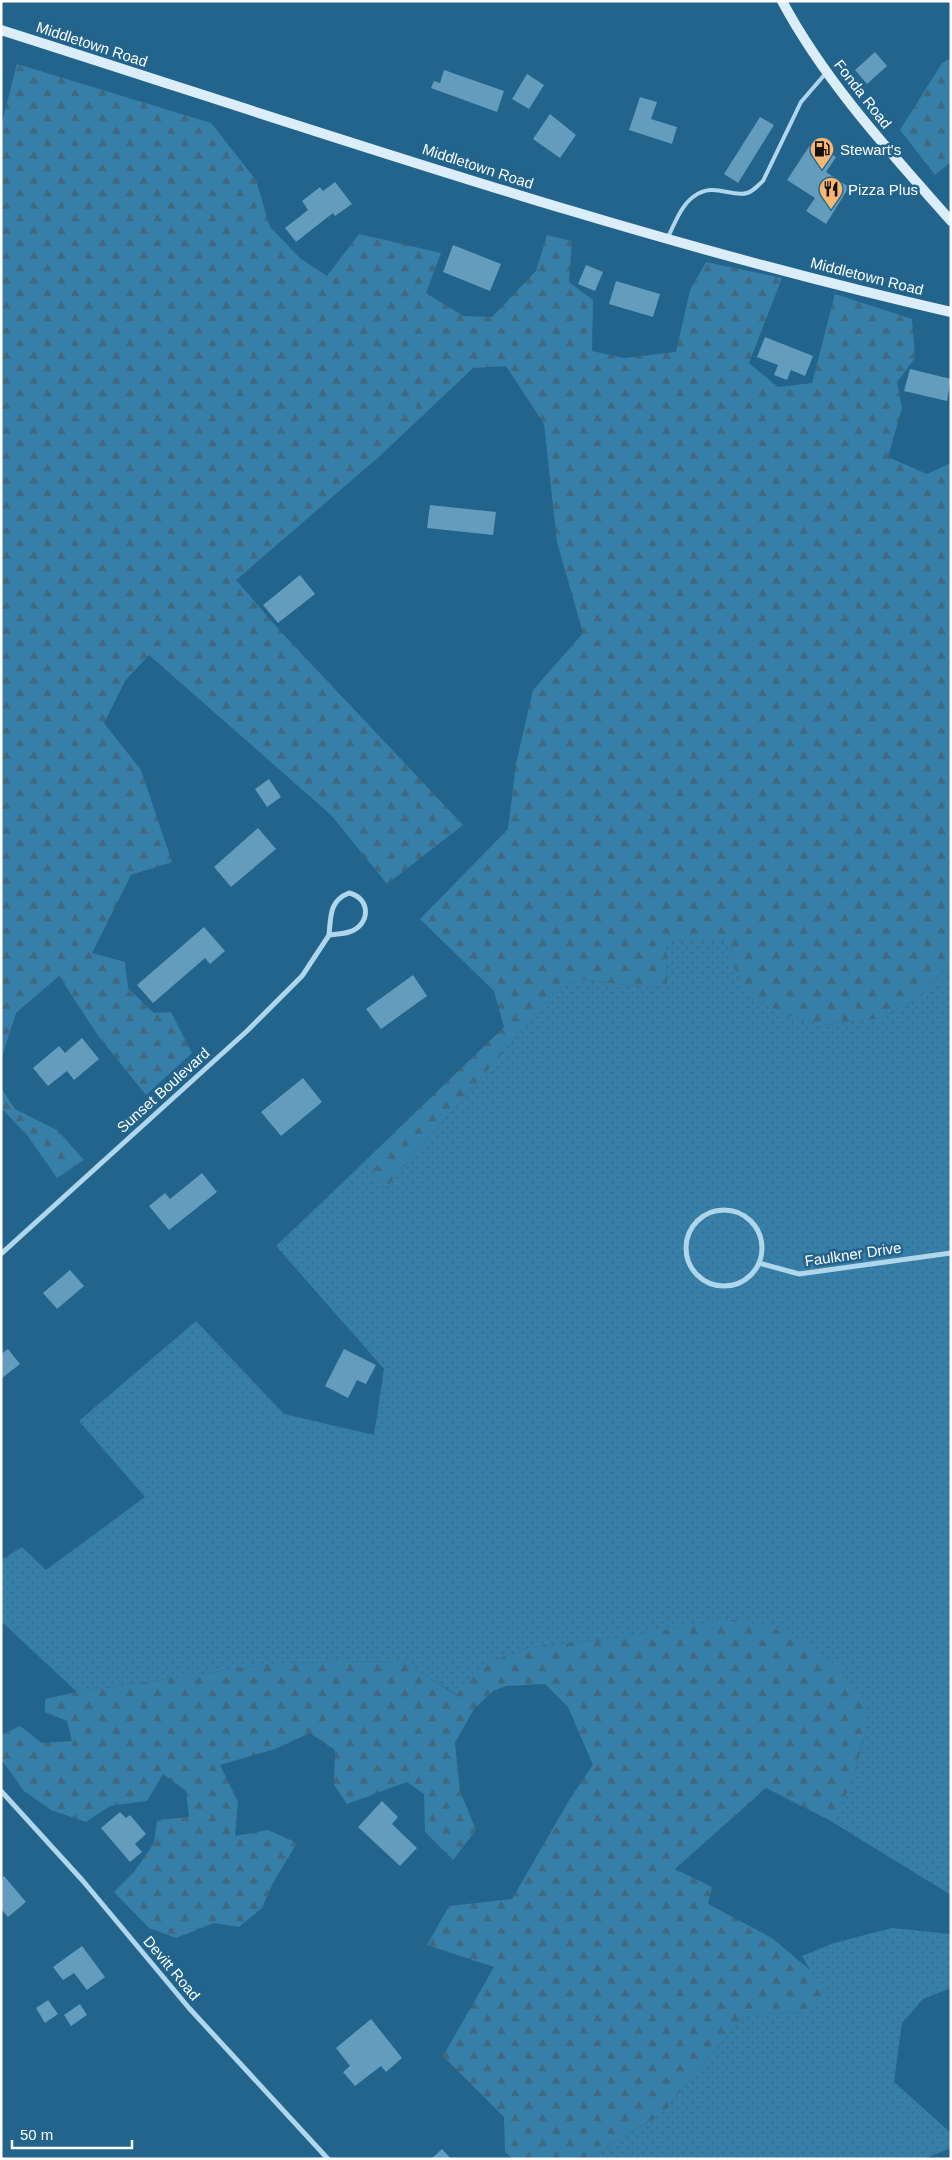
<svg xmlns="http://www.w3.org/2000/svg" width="952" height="2160" viewBox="0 0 952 2160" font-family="Helvetica,sans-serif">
  <defs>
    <pattern id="grass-dots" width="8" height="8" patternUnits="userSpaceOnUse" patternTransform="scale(1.25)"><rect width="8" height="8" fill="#367fa8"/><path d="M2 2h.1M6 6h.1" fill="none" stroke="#40687f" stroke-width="1.8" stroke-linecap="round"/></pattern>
    <pattern id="forest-firs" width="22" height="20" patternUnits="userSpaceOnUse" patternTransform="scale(1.25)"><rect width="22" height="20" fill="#367fa8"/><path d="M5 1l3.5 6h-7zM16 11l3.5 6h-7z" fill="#40687f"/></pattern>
  </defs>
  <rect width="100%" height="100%" fill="#22648b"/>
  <path fill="url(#grass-dots)" d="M666 940H732L731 961 826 1025 879 1018 916 1000 951 964V1895L829 1820C850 1796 857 1764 865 1734L630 1636 531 1647 482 1665 457 1695 402 1661 277 1663 77 1692 1 1621V1560L22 1547 46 1570 145 1497 79 1421 196 1321 284 1414 374 1435 384 1369 276 1246 364 1162 385 1188 557 990 582 979 626 985 667 987Z
    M892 1928 951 1934V1988L923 1999 902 2023 894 2082 951 2133V2148L923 2159H586L660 2115 745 2015 803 2012 810 1970 802 1956 834 1943Z"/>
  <path fill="url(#forest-firs)" d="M951 58V162L935 175 900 130 942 63Z
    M17 64 211 123 256 180 270 227 301 259 327 276 359 234 441 253 426 293 463 316 492 317 536 271 547 235 572 241 569 282 593 300 592 351 624 358 676 352 690 290 706 262 782 278 749 363 778 387 812 383 835 294 912 319 915 358 897 382 902 408 888 457 927 474 951 463V964L916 1000 879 1018 826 1025 786 1015 748 996 731 961 732 940H666L667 987 626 985 582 979 557 990 385 1188 364 1162 504 1027 494 991 420 919 508 829 516 764 533 690 583 633 557 542 544 424 506 366 473 368 381 455 236 580 283 634 463 825 387 884 331 815 149 655 125 681 104 723 141 770 172 862 131 875 92 953 125 962 128 988 154 1013 171 1012 192 1053 146 1095 99 1037 59 976 16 1013 1 1060V126Z
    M1 1088 15 1109 57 1130 84 1160 57 1178 27 1135 1 1108Z
    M730 1619 787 1632 835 1664 863 1698 865 1734 853 1777 841 1807 829 1820 766 1788 675 1869 712 1887 708 1904 772 1938 810 1970 826 1999 803 2012 745 2015 660 2115 586 2159H513L505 2152 504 2117 443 2056 494 1967 427 1945 449 1906 512 1899 571 1797 593 1765 568 1707 545 1684 506 1686 493 1691 474 1709 455 1743 460 1791 476 1830 453 1860 425 1832 424 1794 407 1782 347 1804 334 1785 335 1750 310 1733 275 1749 220 1765 238 1802 235 1836 268 1830 297 1843 273 1883 262 1908 239 1927 214 1923 176 1938 149 1928 114 1892 134 1872 154 1843 157 1820 189 1817 186 1791 163 1774 147 1801 110 1806 86 1822 51 1810 24 1791 1 1759V1735L20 1726 42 1743 72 1741 67 1721 45 1712V1699L77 1692 277 1663 402 1661 456 1695 482 1665 531 1647 630 1636Z"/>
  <path fill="#639cbd" d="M875 52 887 66 867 84 855 70Z
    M444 70 504 91 497 112 431 88 434 81 440 83Z
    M527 74 544 85 529 109 512 99Z
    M640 97 657 102 651 119 677 127 672 144 629 130Z
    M550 114 576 135 560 158 533 139Z
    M760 117 774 125 738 183 724 174Z
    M812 142 836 157 826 172 849 187 826 224 806 211 815 198 787 180Z
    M335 182 352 204 335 216 333 213 296 242 285 228 308 210 302 201 320 187 323 191Z
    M453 245 501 264 490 291 443 272Z
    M586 265 603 272 595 291 578 284Z
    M616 281 660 294 653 317 609 304Z
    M765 337 813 356 805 376 791 370 787 380 774 375 778 365 757 357Z
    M910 369 951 379 947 401 904 391Z
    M430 505 496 512 493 535 427 528Z
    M300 575 315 594 278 623 263 605Z
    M269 779 281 797 267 807 255 789Z
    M258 828 276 849 231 887 214 867Z
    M204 927 225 951 210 964 205 958 153 1003 137 985Z
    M413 975 427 996 381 1029 366 1009Z
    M82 1038 99 1059 74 1080 67 1071 48 1086 33 1068 59 1046 65 1053Z
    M303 1078 322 1102 281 1136 261 1112Z
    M202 1173 217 1192 169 1230 149 1206 165 1193 170 1199Z
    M70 1270 84 1286 57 1309 43 1293Z
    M8 1349 20 1364 1 1379V1354Z
    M344 1349 376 1365 366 1384 357 1380 348 1398 325 1386Z
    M382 1801 398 1817 392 1824 417 1848 400 1866 358 1827Z
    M120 1812 126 1818 130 1815 146 1834 135 1844 142 1852 130 1862 101 1828Z
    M4 1876 26 1902 8 1917 1 1909V1879Z
    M82 1946 105 1977 87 1990 74 1973 63 1980 53 1967Z
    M48 2000 58 2014 45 2023 36 2008Z
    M80 2004 87 2015 71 2026 64 2015Z
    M371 2019 402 2058 386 2072 381 2066 355 2086 343 2072 350 2066 336 2048Z
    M442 2149 451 2159H431Z"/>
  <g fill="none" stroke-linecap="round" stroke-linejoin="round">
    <path stroke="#afd6eb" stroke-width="4" d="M668 237C675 223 681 206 693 197 713 181 731 198 747 193 754 191 758 185 763 181L801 102 826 73"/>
    <path stroke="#afd6eb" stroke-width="5" d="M349 893C371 898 371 925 349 932 343 934 336 934 329 935 331 916 329 901 349 893Z
      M686 1248a38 38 0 1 1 76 0a38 38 0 1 1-76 0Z
      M1 1254 247 1031 302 976 329 935
      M759 1263 799 1274 951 1253
      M1 1791 83 1881 189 2008 328 2159"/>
    <path stroke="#daedf8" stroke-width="10" d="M782 1C826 83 890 152 951 221
      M1 30C316 130 629 239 951 312"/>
  </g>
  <defs>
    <symbol id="fuel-pin" viewBox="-11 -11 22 30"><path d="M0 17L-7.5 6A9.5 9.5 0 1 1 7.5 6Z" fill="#f7b671" stroke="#22648b"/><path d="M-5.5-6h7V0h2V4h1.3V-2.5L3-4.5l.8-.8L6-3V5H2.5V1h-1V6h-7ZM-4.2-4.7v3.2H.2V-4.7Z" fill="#111"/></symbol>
    <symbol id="restaurant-pin" viewBox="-11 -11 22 30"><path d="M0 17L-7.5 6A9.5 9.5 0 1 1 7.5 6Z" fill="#f7b671" stroke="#22648b"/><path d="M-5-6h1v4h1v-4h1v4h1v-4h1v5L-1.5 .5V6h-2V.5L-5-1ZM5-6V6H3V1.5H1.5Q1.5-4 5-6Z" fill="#111"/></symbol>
  </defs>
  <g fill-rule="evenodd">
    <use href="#fuel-pin" x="808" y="135" width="28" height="38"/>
    <use href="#restaurant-pin" x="817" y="175" width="28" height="38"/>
  </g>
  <g text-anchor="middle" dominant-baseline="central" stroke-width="5" stroke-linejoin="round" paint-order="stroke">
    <g font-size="15" fill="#fff" stroke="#22648b">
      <text transform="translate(92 44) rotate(18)">Middletown Road</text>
      <text transform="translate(863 94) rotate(52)">Fonda Road</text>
      <text transform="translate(478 166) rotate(18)">Middletown Road</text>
      <text transform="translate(867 276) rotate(14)">Middletown Road</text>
      <text transform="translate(163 1090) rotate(-42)">Sunset Boulevard</text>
      <text transform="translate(853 1254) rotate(-8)">Faulkner Drive</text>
      <text transform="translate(172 1968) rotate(50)">Devitt Road</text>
    </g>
    <g font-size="15" fill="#fff" stroke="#22648b" text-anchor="start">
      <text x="840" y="149">Stewart's</text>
      <text x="848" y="189">Pizza Plus</text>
    </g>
  </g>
  <rect width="952" height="2160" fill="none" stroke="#ffffff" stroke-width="5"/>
  <path d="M12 2140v8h120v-8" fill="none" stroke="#ffffff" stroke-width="2.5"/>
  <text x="20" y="2140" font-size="15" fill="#ffffff" stroke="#22648b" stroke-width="4" paint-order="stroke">50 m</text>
</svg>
